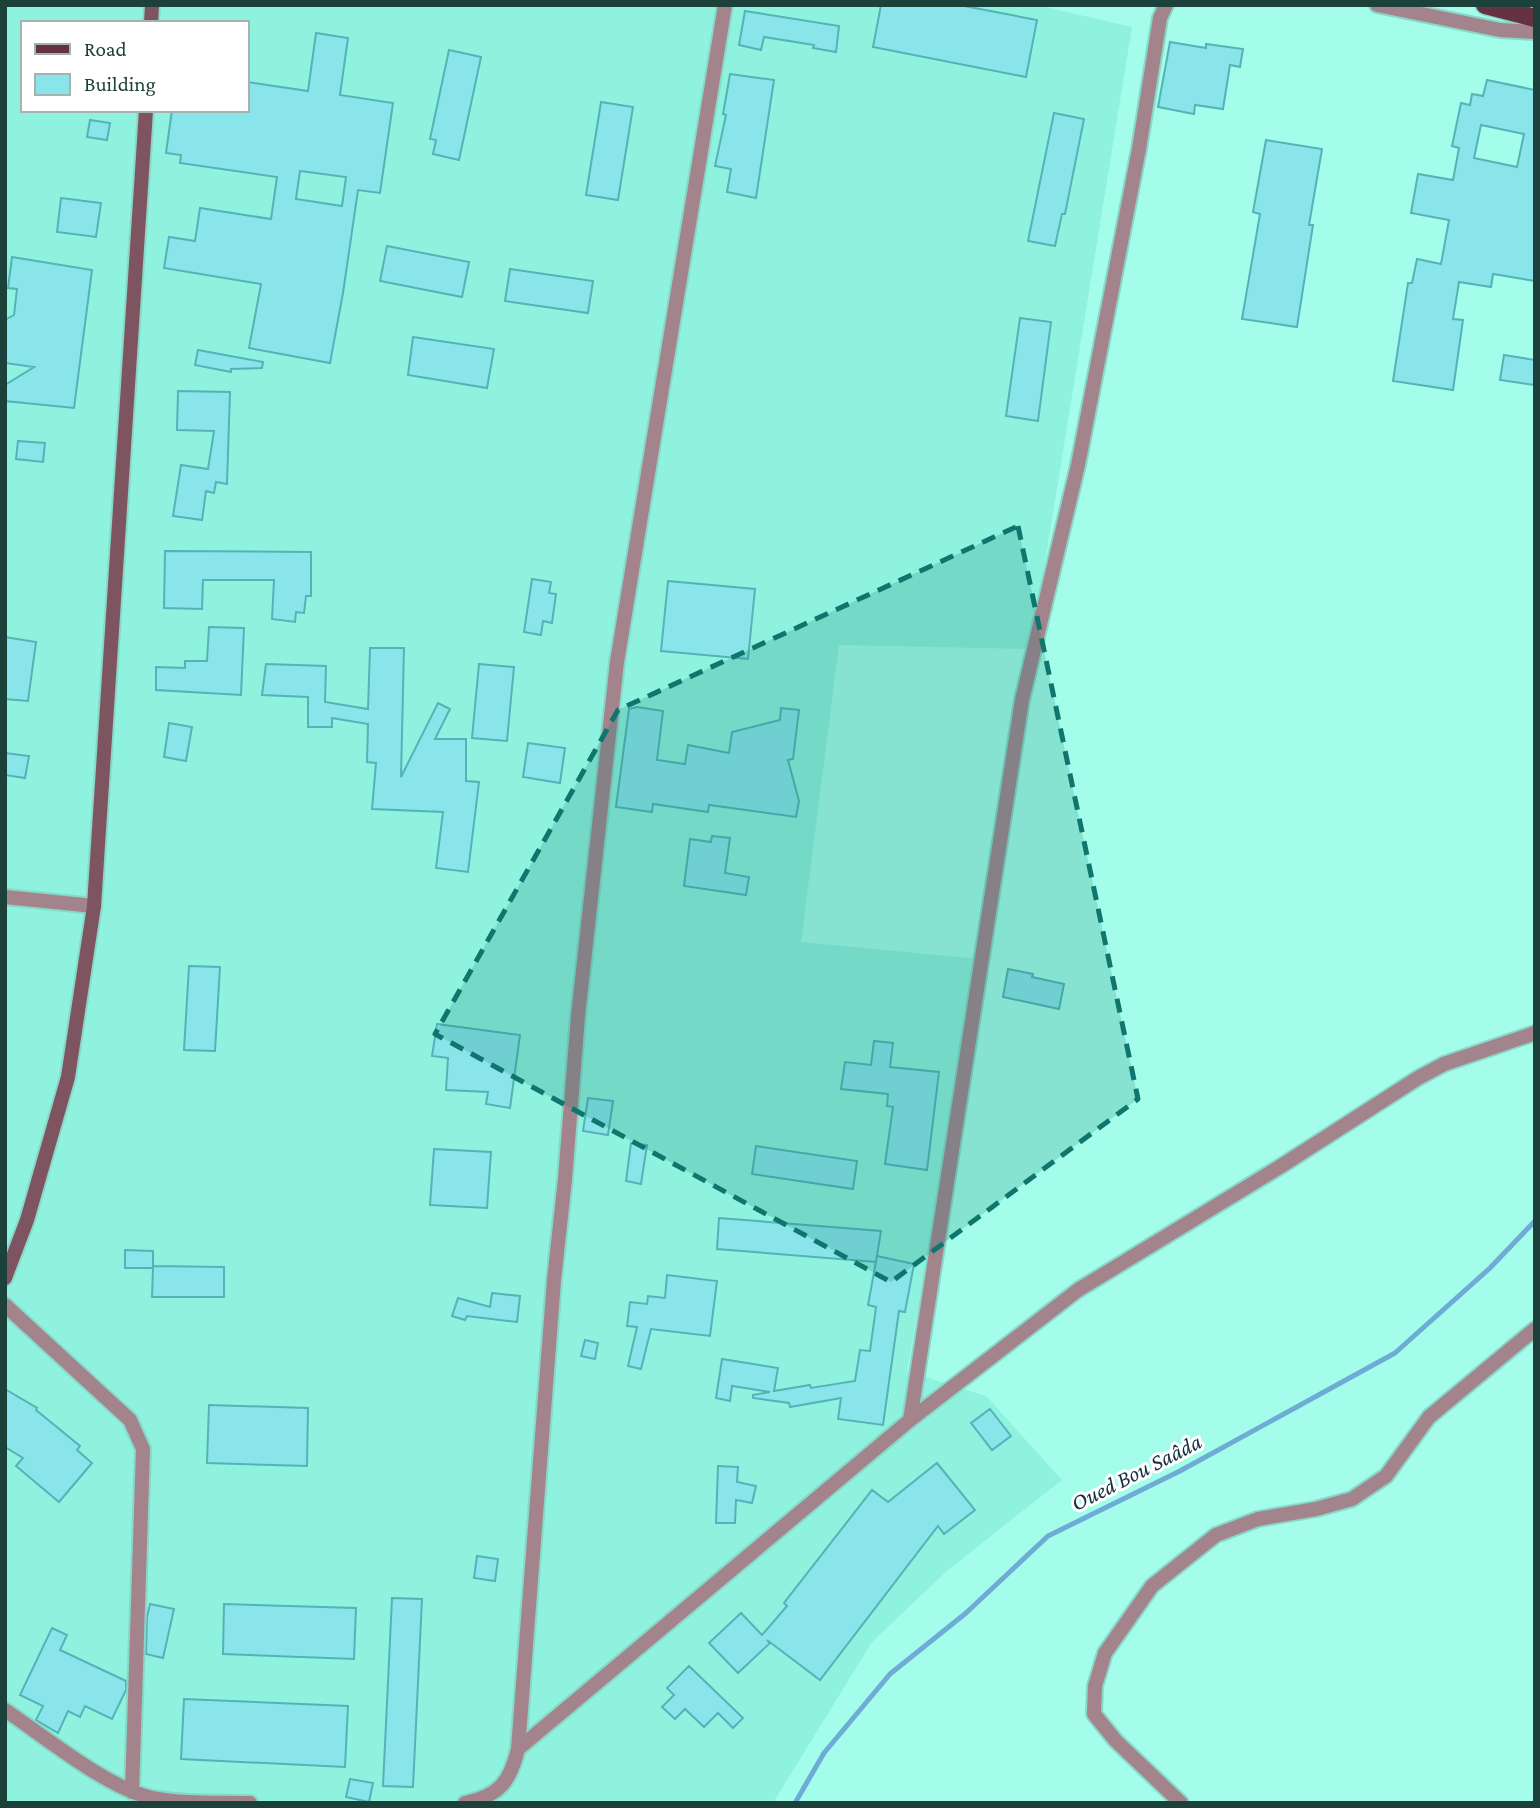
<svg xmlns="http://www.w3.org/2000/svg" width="1540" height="1808" viewBox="0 0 1540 1808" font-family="'Crimson Pro',serif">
  <rect width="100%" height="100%" fill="#a4fdea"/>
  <path fill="#8ff2df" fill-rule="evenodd" d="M5 5H1037L1132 27 1031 649 839 645 801 942 979 959 907 1371 986 1396 1062 1480 948 1570 872 1642 773 1803H5ZM23 23H247V110H23Z"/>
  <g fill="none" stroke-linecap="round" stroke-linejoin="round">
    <path stroke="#6eabd5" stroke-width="5" d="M795 1803 824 1753 890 1674 966 1613 1048 1536 1180 1471 1395 1353 1490 1268 1535 1221"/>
  </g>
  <path fill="#89e5e9" stroke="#53b3b7" stroke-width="2" fill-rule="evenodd" d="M881 5H959L1037 20 1026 77 873 47Z
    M745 11 839 26 836 52 813 48 814 45 764 37 761 50 739 45Z
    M316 33 348 38 340 95 393 103 380 193 358 190 343 293 330 363 249 348 261 284 164 268 169 237 195 241 200 208 271 219 277 177 180 163 181 155 166 153 172 110H247V82L308 91ZM300 171 346 177 342 206 296 199Z
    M1170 42 1206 48V44L1243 49 1240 67 1230 65 1223 109 1195 105 1194 114 1158 107Z
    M449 50 481 57 459 160 433 154 436 140 430 139Z
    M730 74 774 80 756 198 727 192 731 169 715 166 726 115 723 114Z
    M1487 80 1535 90V281L1493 274 1491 287 1459 282 1453 319 1463 320 1453 390 1393 381 1408 283H1412L1417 259 1441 264 1449 220 1411 213 1418 174 1453 180 1459 148 1452 146 1461 103 1470 105 1472 94 1483 96ZM1481 125 1524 134 1517 167 1474 158Z
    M601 102 633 107 618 200 586 195Z
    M1054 113 1084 119 1065 214H1062L1055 246 1028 241Z
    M90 120 110 123 107 140 87 137Z
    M1266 140 1322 149 1309 225H1313L1297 327 1242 319 1260 214 1253 212Z
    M61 198 101 203 96 237 57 232Z
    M387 246 469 262 462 297 380 281Z
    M12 257 92 270 74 408 5 401V385L34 367 5 363V320L14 315 17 289 8 288Z
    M510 269 593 281 588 313 505 301Z
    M1020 318 1051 322 1038 421 1006 416Z
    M413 337 494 349 487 388 408 375Z
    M198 350 263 362 262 368 231 369V372L195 365Z
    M1504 355 1535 360V385L1500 380Z
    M178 391 230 392 227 484 216 482 214 493 206 491 202 520 173 516 181 465 208 469 214 431 177 430Z
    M18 441 45 443 43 462 16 459Z
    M165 551 311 552V596H306L304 613 296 612 295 622 272 619 274 580H203L202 609 164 608Z
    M532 579 551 582 549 593 556 594 552 623 543 621 541 635 524 632Z
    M668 581 755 589 748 659 661 651Z
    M209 627 244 628 241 695 156 690V667L185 668V661H207Z
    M5 637 36 642 28 701 5 699Z
    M370 648H404L401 777 438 703 450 709 435 739H466V781L479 782 468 872 436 868 443 812 372 809 376 763 367 762 368 724 332 718V727H308V697L262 695 266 664 326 666 325 702 368 709Z
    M479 664 514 667 507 741 472 738Z
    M637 707 663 711 657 760 685 764 688 745 729 753 732 732 780 720 781 708 799 710 793 759 788 760 799 801 796 817 709 805 708 812 653 804 652 812 616 807 629 709Z
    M169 723 192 727 186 761 164 757Z
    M528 743 565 748 560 783 523 777Z
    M5 753 29 756 25 778 5 775Z
    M712 836 730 838 725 873 749 877 746 895 684 886 690 839 711 842Z
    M189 966 220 967 215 1051 184 1050Z
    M1008 969 1033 974 1032 977 1064 984 1059 1009 1003 997Z
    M437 1024 520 1035 510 1108 486 1104 488 1092 446 1090 448 1058 432 1056Z
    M874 1041 893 1043 890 1067 939 1072 927 1170 885 1164 893 1107 887 1106 888 1094 841 1089 845 1062 871 1065Z
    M588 1098 613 1101 608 1135 583 1131Z
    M631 1143 647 1145 641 1184 626 1181Z
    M756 1146 857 1161 853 1189 752 1174Z
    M434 1149 491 1152 487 1208 430 1205Z
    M719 1218 881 1231 876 1262 717 1249Z
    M125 1250 153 1251V1266L224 1267V1297H152L153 1268H125Z
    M877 1256 914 1264 905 1312 899 1311 883 1425 838 1419 841 1398 790 1407 789 1403 753 1398V1395L770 1392 732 1386 730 1401 716 1398 722 1359 778 1368 774 1391 810 1385 811 1388 855 1381 860 1350 870 1351 876 1307 868 1305Z
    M667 1275 717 1281 710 1336 651 1329 641 1369 628 1366 637 1327 627 1326 630 1302 647 1304 648 1296 665 1298Z
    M492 1293 520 1296 517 1322 467 1316 465 1320 452 1316 458 1298 490 1307Z
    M585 1340 598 1343 595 1359 581 1356Z
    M5 1389 37 1408 36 1410 80 1446 77 1450 92 1463 59 1502 16 1466 23 1458 5 1447Z
    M209 1405 308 1408 307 1466 207 1463Z
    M990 1409 1011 1436 992 1450 971 1423Z
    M937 1463 975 1510 944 1534 938 1526 820 1680 767 1640 770 1643 738 1673 709 1643 741 1613 762 1635 787 1606 784 1603 872 1490 888 1502Z
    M718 1466 738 1467 737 1482 756 1486 752 1503 736 1500 735 1523H716Z
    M477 1556 498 1559 495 1581 474 1578Z
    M392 1598 422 1599 413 1787 383 1786Z
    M150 1604 174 1609 163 1658 146 1654 147 1617Z
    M224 1604 356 1608 354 1659 223 1654Z
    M52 1628 67 1635 60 1650 126 1681V1690L112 1719 85 1706 80 1717 68 1711 58 1733 36 1720 43 1706 20 1695Z
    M689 1666 743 1718 733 1728 718 1713 704 1727 685 1709 675 1719 662 1707 674 1695 667 1688Z
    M184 1699 348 1706 345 1767 181 1759Z
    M350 1779 373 1783 369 1802 346 1797Z"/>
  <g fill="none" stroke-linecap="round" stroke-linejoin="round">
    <defs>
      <path id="minor" d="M1377 5 1500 30 1535 32
        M5 897 94 906
        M5 1305 130 1420 143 1449 132 1792
        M910 1420 1022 700 1078 465 1139 149 1160 18 1166 5
        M5 1710C44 1736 108 1789 153 1798 183 1804 218 1802 250 1803
        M518 1749 910 1420 1078 1290 1278 1168 1418 1078 1444 1064 1535 1033
        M465 1803C499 1796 510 1782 518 1749L554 1280 565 1179 578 1016 617 662 725 5
        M1181 1803 1116 1741 1094 1714 1095 1686 1105 1653 1152 1586 1216 1535 1258 1519 1316 1509 1352 1499 1386 1476 1429 1417 1535 1329"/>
      <path id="secondary" d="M151 23 152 5
        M5 1278 27 1220 68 1077 94 906 146 110"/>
      <path id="primary" d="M1485 5 1535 18"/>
    </defs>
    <use href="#minor" stroke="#89d7c7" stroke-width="18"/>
    <use href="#secondary" stroke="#89d7c7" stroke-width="18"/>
    <use href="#primary" stroke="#89d7c7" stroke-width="21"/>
    <use href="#minor" stroke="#a3848d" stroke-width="14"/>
    <use href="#secondary" stroke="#7f5461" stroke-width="14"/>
    <use href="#primary" stroke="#643243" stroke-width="18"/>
  </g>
  <path fill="#0f766e" fill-opacity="0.2" stroke="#0f766e" stroke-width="5" stroke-dasharray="14 9" stroke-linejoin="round" d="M1018 526 1138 1099 891 1282 435 1034 618 710Z"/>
  <g text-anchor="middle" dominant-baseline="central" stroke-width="6" stroke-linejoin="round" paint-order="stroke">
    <g font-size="23" font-style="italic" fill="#143042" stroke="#fff">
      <text transform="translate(1136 1472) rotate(-27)">Oued Bou Saâda</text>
    </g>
  </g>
  <rect width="1540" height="1808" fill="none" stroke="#1c413a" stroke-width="14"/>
  <rect x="21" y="21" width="228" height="91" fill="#ffffff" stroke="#a4b3b0" stroke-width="2"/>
  <rect x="35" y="44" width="35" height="10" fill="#643243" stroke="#a4b3b0" stroke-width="2"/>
  <text x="84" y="56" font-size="21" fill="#1c413a">Road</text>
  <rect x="35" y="74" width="35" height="21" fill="#89e5e9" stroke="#a4b3b0" stroke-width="2"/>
  <text x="84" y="91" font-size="21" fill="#1c413a">Building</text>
</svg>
